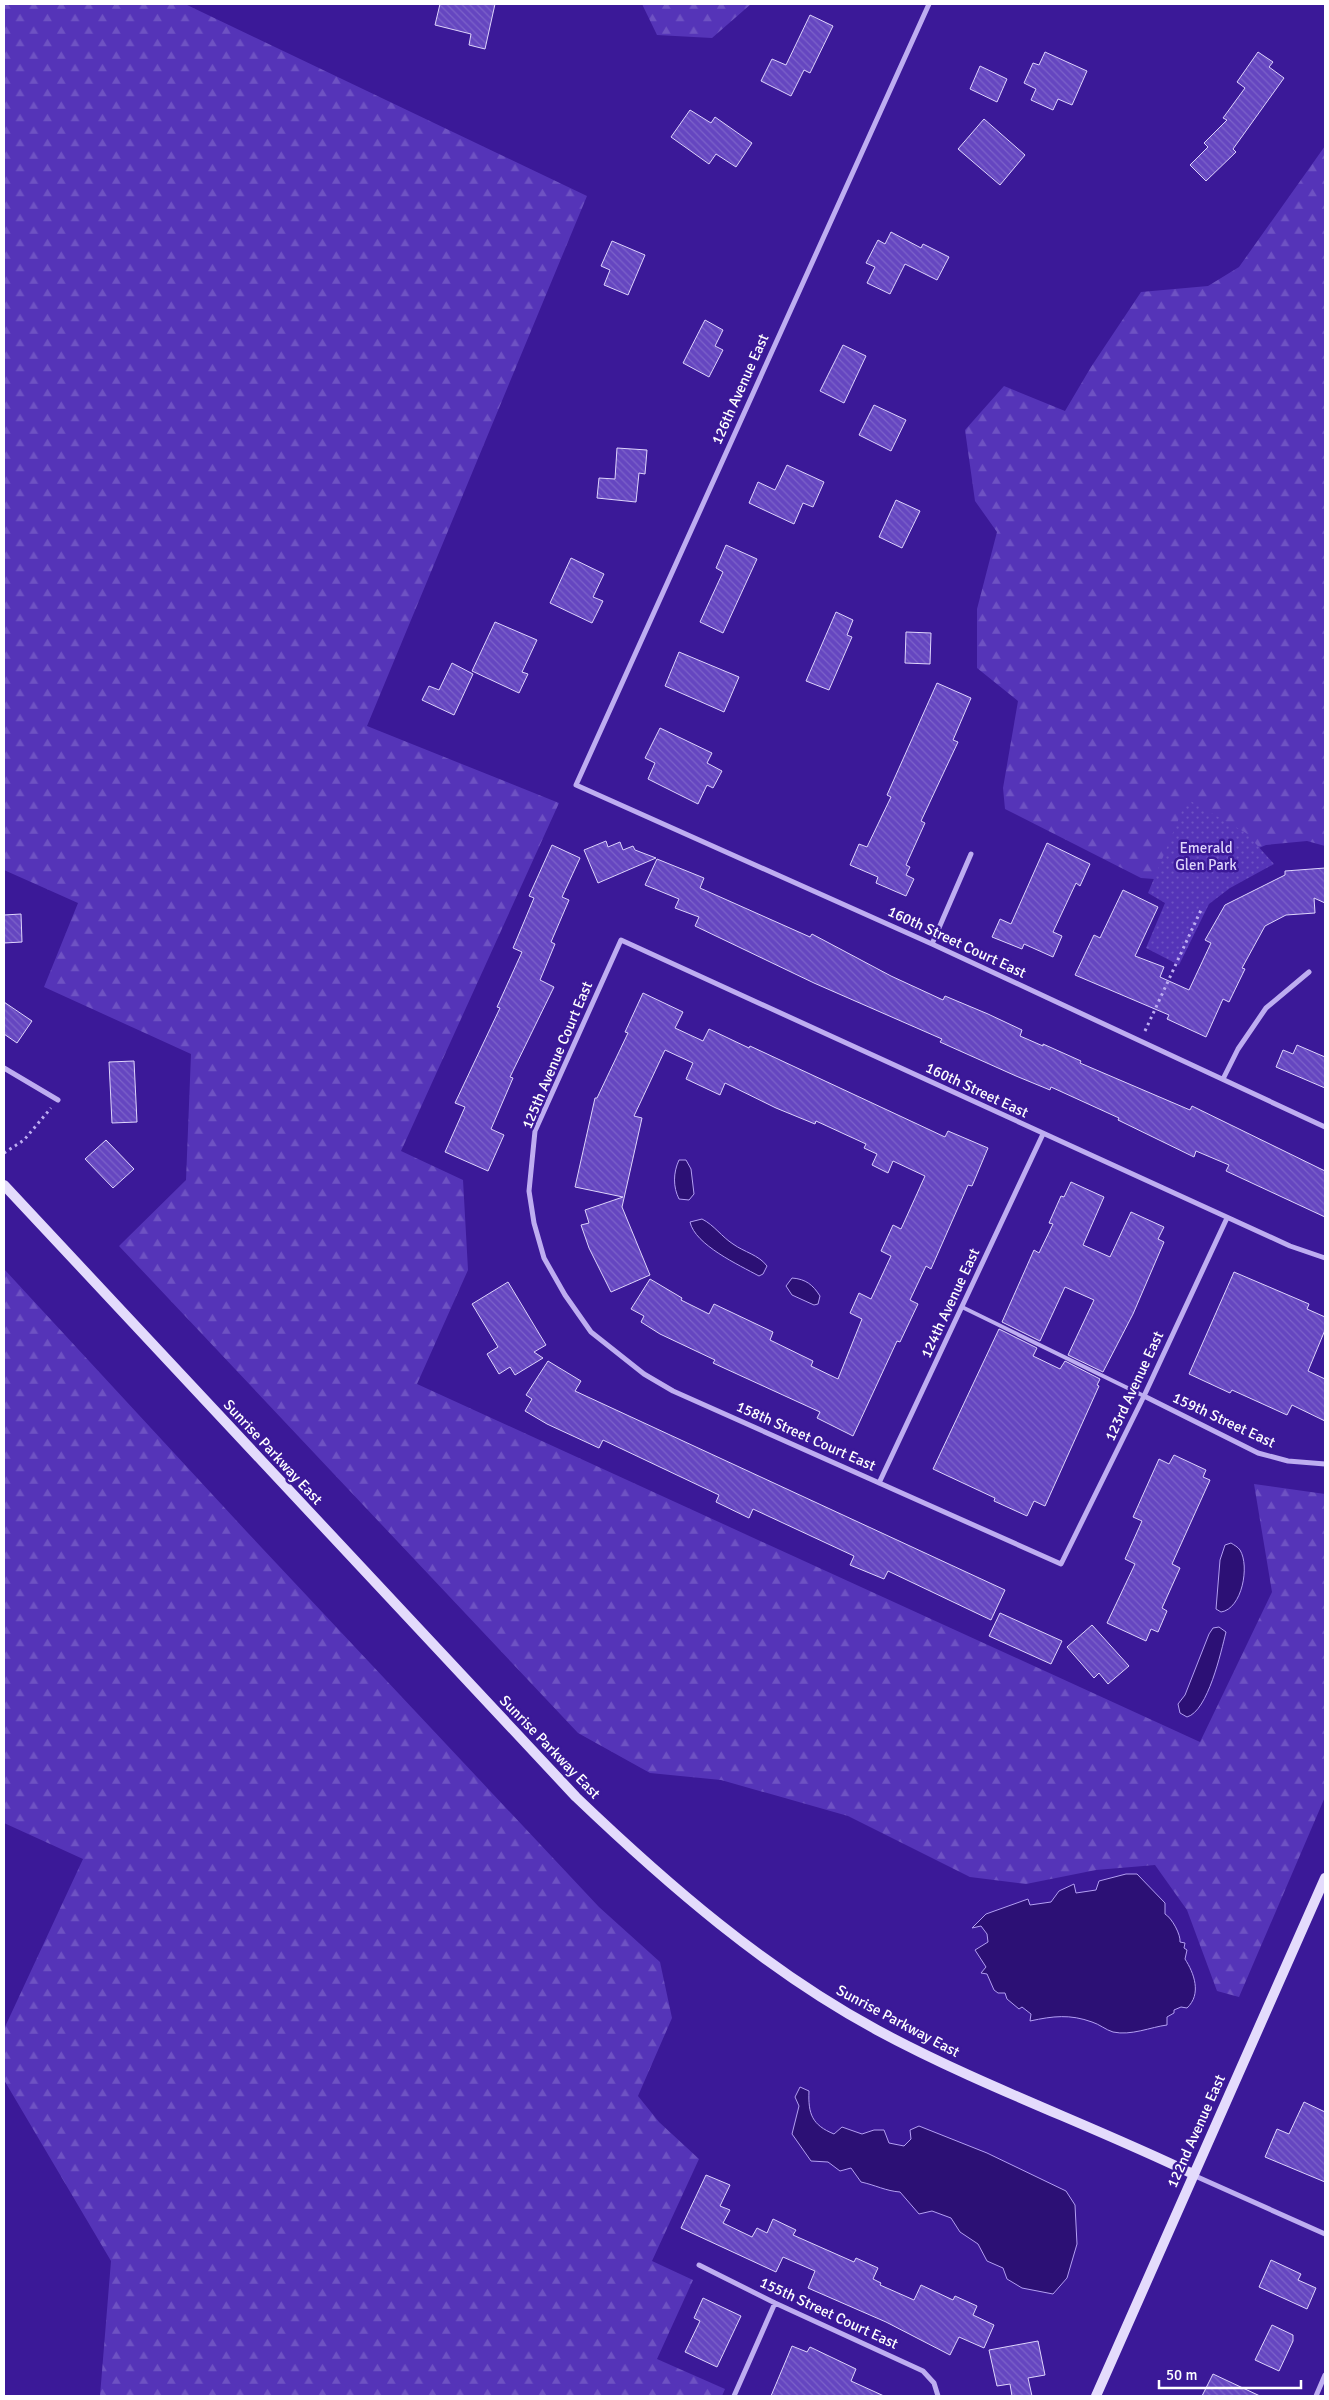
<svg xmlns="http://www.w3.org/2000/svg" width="1329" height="2400" viewBox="0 0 1329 2400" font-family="Signika,sans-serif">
  <defs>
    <pattern id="forest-firs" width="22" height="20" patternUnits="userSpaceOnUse" patternTransform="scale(1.25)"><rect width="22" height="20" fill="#5534b8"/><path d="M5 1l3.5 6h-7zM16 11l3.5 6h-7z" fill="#6e52c3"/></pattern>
    <pattern id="park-dots" width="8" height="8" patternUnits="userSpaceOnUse" patternTransform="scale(1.25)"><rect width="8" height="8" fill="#5534b8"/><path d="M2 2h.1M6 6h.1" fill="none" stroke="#6e52c3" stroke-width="1.8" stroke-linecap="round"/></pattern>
    <pattern id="building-back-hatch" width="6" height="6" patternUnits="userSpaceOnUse" patternTransform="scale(1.25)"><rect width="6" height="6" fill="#6546c0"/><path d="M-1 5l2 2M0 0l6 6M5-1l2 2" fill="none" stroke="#7c62c9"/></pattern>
  </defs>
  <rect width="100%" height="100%" fill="#3b1998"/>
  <path fill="url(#forest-firs)" d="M4 4H185L587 196 367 726 559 803 401 1151 463 1180 468 1270 417 1384 1200 1742 1272 1592 1254 1484 1325 1494V1797L1239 1997 1217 1991 1187 1910 1155 1865 1096 1870 1026 1884 970 1877 848 1816 721 1780 650 1773 578 1733 119 1246 186 1180 191 1054 44 987 78 903 4 870Z
    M642 4H751L712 38 657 35Z
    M1325 146V846L1307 841 1266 845 1180 881 1141 878 1005 809 1003 788 1018 701 977 668V609L997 532 975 501 965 430 1004 386 1065 411 1091 367 1141 292 1208 286 1239 267Z
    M4 1269 247 1532 599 1907 660 1962 672 2018 638 2096 659 2122 699 2159 652 2261 693 2280 657 2359 725 2389 722 2396H100L111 2261 4 2080V2029L83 1859 4 1823Z"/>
  <path fill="url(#park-dots)" d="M1187 799 1246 833 1274 864 1230 888 1209 904 1179 965 1146 948 1165 903 1148 893Z"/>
  <path fill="#2c1075" stroke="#b39ff3" d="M679 1160H686L691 1169 694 1194 689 1200 679 1199C673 1187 673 1173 679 1160Z
    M702 1219C714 1225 722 1237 733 1244 744 1252 759 1255 767 1266L763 1274 759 1276C739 1265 695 1245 690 1222Z
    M792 1278C806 1279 813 1285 820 1296L818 1304 814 1305 792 1295 786 1286Z
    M1231 1543C1234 1545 1238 1547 1240 1550 1250 1566 1242 1609 1221 1612L1216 1609 1220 1560 1225 1545Z
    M1219 1627 1226 1632C1221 1652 1208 1711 1187 1717L1180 1713 1178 1704 1185 1695 1209 1634 1213 1628Z
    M1126 1874H1137L1165 1903V1914C1172 1918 1181 1935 1180 1942L1185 1943 1184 1948 1187 1950 1185 1959C1194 1973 1202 1994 1187 2008L1181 2007 1174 2010V2013L1167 2017V2025C1151 2027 1131 2036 1113 2032 1106 2030 1099 2024 1092 2022 1070 2014 1053 2016 1030 2021L1031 2014 1022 2007 1019 2009 1007 1999 1005 1993H998L994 1990 987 1974 981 1973 986 1967 975 1950 988 1942 987 1934 981 1926 972 1928 986 1914 1028 1899 1030 1905 1051 1902 1059 1891 1074 1884 1076 1893 1096 1890 1099 1881Z
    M800 2087 809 2091C808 2114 812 2125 834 2134L842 2127 862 2134 874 2130H884L889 2143 904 2146 911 2139 910 2130 919 2126 987 2153 1066 2191 1075 2205 1077 2244 1067 2278 1053 2294 1022 2288 1007 2279 1003 2268 987 2261 978 2244 960 2232 951 2218 932 2211 919 2214 900 2192C886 2191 875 2185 861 2182L851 2168 840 2171 828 2162 811 2161 792 2134 799 2106 795 2097Z"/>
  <path fill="url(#building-back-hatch)" stroke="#ded4fc" d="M440 4H495L485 49 469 45 471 34 435 25Z
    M810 15 833 26 810 73 804 70 791 96 761 81 772 59 786 65Z
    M1045 52 1087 71 1072 105 1058 99 1053 110 1031 100 1036 89 1024 83 1033 63 1039 65Z
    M1258 52 1273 62 1269 67 1284 78 1233 149 1236 152 1206 181 1190 165 1208 147 1204 143 1227 120 1223 118 1245 88 1237 82Z
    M980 66 1007 79 997 102 970 89Z
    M690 110 711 123 715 117 752 143 736 167 716 154 709 164 671 137Z
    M984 119 1025 155 1000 185 958 149Z
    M891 232 921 248 923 244 949 257 937 280 905 264 890 294 867 283 875 267 866 263 878 240 885 244Z
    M612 241 645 255 628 295 604 285 610 270 601 266Z
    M705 320 723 330 715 346 723 350 709 377 683 363Z
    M843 345 866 356 844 403 820 391Z
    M874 405 906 420 891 451 859 435Z
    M617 448 647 450 645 474 639 473 636 502 597 498 599 478 615 479Z
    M787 465 824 482 813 507 803 503 794 524 749 503 758 482 775 490Z
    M896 500 920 511 902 548 879 537Z
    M726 545 757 559 723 633 700 622 723 572 716 568Z
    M571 558 604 574 593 597 603 601 592 623 550 603Z
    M836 612 853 620 847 635 852 637 829 690 806 681Z
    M495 622 537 640 522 672 528 674 519 693 472 671Z
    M906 632 931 633 930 664 905 663Z
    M679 652 739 677 724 712 665 686Z
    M452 663 473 674 454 715 422 700 429 686 439 690Z
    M937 683 971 698 953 740 958 742 921 821 925 823 906 865 910 867 906 875 914 879 906 896 876 883 878 877 850 865 859 844 867 847 891 797 887 795Z
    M660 728 712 753 707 763 722 771 713 788 707 785 698 804 648 779 655 763 645 758Z
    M606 841 608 847 620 842 623 850 633 846 635 850 656 858 598 883 584 850Z
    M1047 843 1090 864 1080 886 1076 883 1053 932 1062 936 1053 957 1024 944 1022 949 992 937 1000 919 1011 924Z
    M552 845 580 858 562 897 569 900 551 942 555 944 540 980 554 987 510 1077 513 1078 491 1129 504 1135 488 1171 445 1152 465 1107 455 1103 500 1008 497 1007 522 952 513 948 534 898 529 896Z
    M657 859 704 878 700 888 810 937 812 934 891 976 943 1000 945 996 988 1014 1022 1030 1020 1036 1043 1046V1044L1081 1061 1080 1063 1190 1110 1192 1106 1325 1171V1217L1226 1171 1229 1165 1196 1151 1194 1157 1118 1120 1119 1118 1051 1087 1050 1090 1016 1076 940 1042 942 1039 814 983 695 926 699 917 675 908 679 899 645 885Z
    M1325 868V903L1314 898 1315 913 1286 915 1265 926 1242 968 1245 969 1229 1002 1223 999 1206 1037 1167 1019 1169 1015 1075 975 1094 935 1100 938 1123 890 1158 907 1135 956 1164 967 1160 977 1189 990 1211 943 1205 940 1225 905 1285 875V871Z
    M21 914 22 942 4 943V915Z
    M643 993 683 1012 675 1028 703 1041 709 1029 749 1048 750 1046 945 1137 948 1131 988 1148 972 1186 968 1185 931 1269 926 1266 910 1300 918 1304 900 1342 897 1341 853 1436 817 1418 820 1412 713 1363 715 1360 660 1334 641 1322 644 1316 631 1309 650 1279 682 1298 681 1300 709 1314 714 1304 773 1332 770 1340 813 1361 811 1366 838 1379 862 1319 850 1313 859 1293 871 1299 891 1256 881 1251 893 1225 901 1229 925 1176 893 1161 888 1173 872 1165 877 1154 864 1148 866 1144 816 1121 815 1124 776 1108 725 1083 720 1095 686 1079 693 1063 665 1050 634 1116 642 1118 622 1207 650 1275 611 1292 589 1248 581 1225 589 1223 585 1210 623 1197 575 1187 595 1098H597L628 1033 625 1032Z
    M4 1002 32 1021 17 1043 4 1034Z
    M1297 1045 1325 1057V1088L1276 1067 1283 1050 1293 1054Z
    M134 1061 137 1122 112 1123 109 1062Z
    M106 1140 134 1169 113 1188 85 1159Z
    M1071 1182 1104 1197 1083 1245 1110 1257 1131 1212 1164 1227 1158 1239 1164 1242 1133 1314 1103 1372 1068 1355 1094 1300 1065 1287 1040 1341 1002 1322 1034 1250 1039 1253 1053 1224 1049 1223 1061 1196 1064 1197Z
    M1234 1272 1309 1304 1307 1309 1325 1317V1330L1308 1371 1325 1379V1421L1292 1405 1287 1415 1232 1390 1230 1393 1189 1374Z
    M508 1282 546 1345 534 1352 543 1358 515 1375 510 1367 499 1374 487 1354 498 1347 472 1304Z
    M999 1329 1037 1348 1033 1356 1060 1369 1065 1361 1100 1379 1097 1385 1099 1386 1045 1506 1034 1501 1027 1516 994 1501 995 1498 933 1469Z
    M548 1361 581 1381 575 1391 1005 1590 991 1620 888 1571 884 1579 850 1565 854 1556 753 1509 749 1518 716 1502 719 1495 603 1440 599 1448 547 1424 525 1411 532 1399 526 1395Z
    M1174 1455 1206 1470 1203 1477 1210 1480 1172 1564 1180 1568 1162 1608 1167 1611 1158 1632 1151 1629 1146 1641 1107 1623 1135 1564 1125 1559 1142 1521 1133 1517 1159 1459 1169 1464Z
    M1000 1613 1062 1641 1051 1664 989 1636Z
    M1092 1625 1129 1666 1108 1684 1099 1673 1094 1678 1067 1647Z
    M1304 2102 1325 2112V2182L1265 2157 1277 2129 1289 2134Z
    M706 2175 730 2185 720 2206 730 2210 723 2223 752 2237 757 2228 767 2233 773 2219 796 2230 793 2235 854 2262 856 2258 878 2268 873 2279 881 2283 880 2285 914 2300 921 2285 953 2300 955 2296 977 2306 973 2315 994 2325 984 2348 959 2337 950 2355 886 2322 808 2288 815 2271 783 2257 776 2272 681 2228Z
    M1271 2260 1301 2274 1298 2280 1316 2288 1307 2309 1259 2287Z
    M703 2298 741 2316 717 2367 685 2352 700 2321 694 2318Z
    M1272 2325 1293 2335V2341L1279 2371 1255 2360Z
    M1038 2341 1045 2375 1028 2378 1032 2396H1012L1010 2384 997 2386 989 2350Z
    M792 2346 807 2352 810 2347 856 2369 851 2381 884 2396H771Z
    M1213 2374 1260 2396H1202Z"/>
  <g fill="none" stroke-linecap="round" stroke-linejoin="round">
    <path stroke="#beadf1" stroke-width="3" stroke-dasharray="2.5 4" stroke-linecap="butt" d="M1145 1031 1201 910
      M4 1153 24 1140 51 1108"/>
    <path stroke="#beadf1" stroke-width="4" d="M962 1307 1144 1396"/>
    <path stroke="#beadf1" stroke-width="5" d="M929 4 576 785 932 944 1325 1127
      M932 944 971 854
      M4 1068 58 1100
      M1223 1079 1238 1049 1266 1008 1309 972
      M1227 1218 1144 1396 1061 1564 673 1391 644 1374 591 1332 565 1295 544 1258 534 1223 529 1191 535 1131 621 940 1290 1246 1325 1258
      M1144 1396 1258 1453 1288 1461 1325 1464
      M879 1483 1043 1134
      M1193 2175 1325 2234
      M699 2265 775 2303 923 2371 934 2383 938 2396
      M734 2396 775 2303
      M1316 2396 1325 2375"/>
    <path stroke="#e4dbfc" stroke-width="10" d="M4 1185 576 1797C667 1884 766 1970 877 2030 979 2085 1089 2124 1193 2174
      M1096 2396 1325 1878"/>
  </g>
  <g text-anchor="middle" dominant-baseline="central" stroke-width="5" stroke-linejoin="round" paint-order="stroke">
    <g font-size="15" fill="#fff" stroke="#3b1998">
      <text transform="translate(740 389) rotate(-66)">126th Avenue East</text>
      <text transform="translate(957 942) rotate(25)">160th Street Court East</text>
      <text transform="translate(557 1055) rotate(-67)">125th Avenue Court East</text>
      <text transform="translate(977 1090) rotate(25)">160th Street East</text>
      <text transform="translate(950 1303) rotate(-65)">124th Avenue East</text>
      <text transform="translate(1134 1386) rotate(-65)">123rd Avenue East</text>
      <text transform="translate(1224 1420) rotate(25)">159th Street East</text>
      <text transform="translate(806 1436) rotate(24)">158th Street Court East</text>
      <text transform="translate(273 1452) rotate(47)">Sunrise Parkway East</text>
      <text transform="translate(550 1747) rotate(46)">Sunrise Parkway East</text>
      <text transform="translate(898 2021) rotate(28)">Sunrise Parkway East</text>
      <text transform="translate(1196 2131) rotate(-66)">122nd Avenue East</text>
      <text transform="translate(829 2313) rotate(25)">155th Street Court East</text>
    </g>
    <g font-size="15" fill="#ded4fc" stroke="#3b1998">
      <text x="1206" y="848">Emerald<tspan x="1206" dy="17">Glen Park</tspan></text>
    </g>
  </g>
  <rect width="1329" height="2400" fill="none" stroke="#ffffff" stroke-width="10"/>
  <path d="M1159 2380v8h142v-8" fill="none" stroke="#ffffff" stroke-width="2.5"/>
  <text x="1166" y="2380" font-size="15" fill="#ffffff" stroke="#3b1998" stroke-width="4" paint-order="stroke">50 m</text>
</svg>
